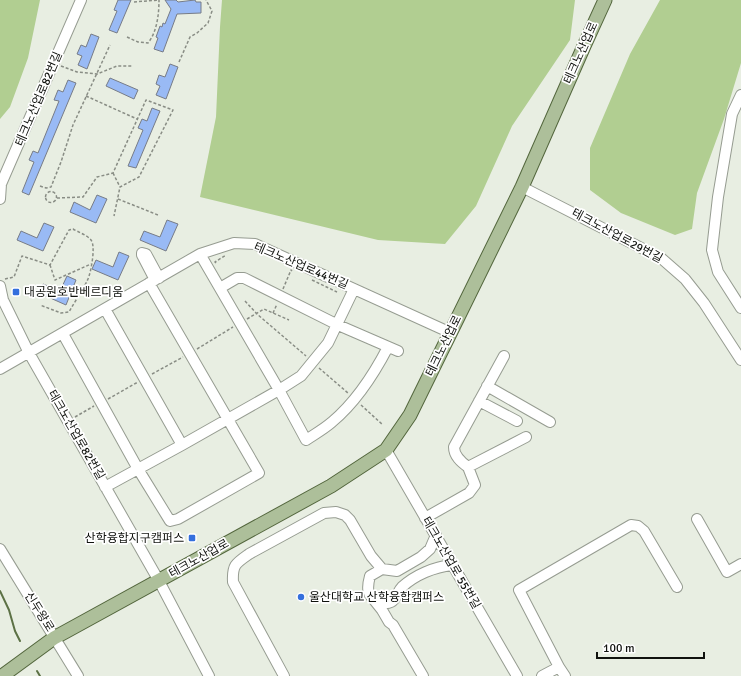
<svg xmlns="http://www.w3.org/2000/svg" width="741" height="676" viewBox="0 0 741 676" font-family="Signika,'Noto Sans KR',sans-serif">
  <rect width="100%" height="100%" fill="#e8eee2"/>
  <path fill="#b1ce91" d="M0 0H40L28 58 10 107 0 119Z
    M222 0H575L570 40 512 126 476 206 445 244 378 240 200 197 216 117 220 27Z
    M660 0H741V63L724 119 697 193 692 229 675 235 621 213 590 190V148L630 54Z"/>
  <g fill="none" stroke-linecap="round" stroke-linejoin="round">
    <path stroke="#5c7145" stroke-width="2" d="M0 591 9 610 15 631 20 641
      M37 671 40 676"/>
  </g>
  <path fill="#99baf5" stroke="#777c87" d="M118 0H131L117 33 109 30 117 11 114 10Z
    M165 0H176L178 2 195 0 196 2H201V13L177 14 163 52 154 49 158 38 156 37 160 26 162 27 163 23 165 24 171 9Z
    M91 34 99 37 87 69 78 65 82 56 77 54 81 45 86 47Z
    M170 64 178 67 166 99 156 95 160 86 156 84 159 75 165 77Z
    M110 78 138 90 134 99 106 86Z
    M68 80 76 83 29 195 22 192 34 162 29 160 33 151 38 153 59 101 54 100 58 90 63 92Z
    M152 108 160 111 136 168 128 166 143 130 138 128 142 119 147 121Z
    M97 195 107 199 96 223 70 212 74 202 90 210Z
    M167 220 178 224 166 251 140 240 144 231 160 237Z
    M44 223 54 227 43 251 17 240 21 231 37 238Z
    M119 252 129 256 118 280 92 269 96 260 113 267Z
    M67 276 76 280 66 305 39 293 43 284 60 291Z"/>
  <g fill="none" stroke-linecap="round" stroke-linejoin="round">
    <defs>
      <path id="minor" d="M741 95 732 114 718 197 712 250 718 272 741 308
        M522 187 661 258 685 279 704 303 741 360
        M0 199 1 184 81 0
        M200 254 279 390 306 440C315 434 324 429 332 422 356 402 374 374 388 347
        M155 280 142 255V253L146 254 159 278
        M0 286 3 300 29 353 159 581 209 676
        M220 288 237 278H244L338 325 398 351
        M105 309 182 445
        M63 334 138 469 170 521 178 519 259 473 149 283
        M0 369 200 254 234 243 255 244 451 333
        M487 386 550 422
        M479 401 517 421
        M386 450 517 676
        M468 467C461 462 454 456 454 447L504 356
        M105 487 182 445 279 390 301 376 328 343 354 289
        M425 518 469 493 475 485 468 467 526 437
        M697 519 727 572 741 564
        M436 535 430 549 421 557 397 571 382 569 370 576C367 587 366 597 379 602 382 603 387 604 391 602 397 599 397 592 402 587 415 575 434 567 452 565
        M0 549 78 676
        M374 600 382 610 389 622 393 625 423 676
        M559 667 519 590 631 525 638 526 644 531 677 587
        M284 676 233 582C232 565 236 563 249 554L324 513 336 512 345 515 350 520 371 556 382 569
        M542 676 559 667 565 676"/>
      <path id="major" d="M2 676 54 638 331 486 386 450 410 415 522 187 584 46 605 0"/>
    </defs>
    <use href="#minor" stroke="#969c91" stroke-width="12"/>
    <use href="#major" stroke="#53663d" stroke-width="15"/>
    <path stroke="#898d85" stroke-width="1.5" stroke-dasharray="3 2" stroke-linecap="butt" d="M134 2 159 0
      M127 37 138 42 148 43C157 32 159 14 159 0
      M179 62 190 37 197 33 208 23 212 11 206 0
      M61 66 77 72 97 74 117 66H132
      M86 96 137 119
      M113 173 120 187
      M40 186 46 188 51 187 61 162 73 125 110 45
      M45.5 197a5.5 5.5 0 1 1 11 0a5.5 5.5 0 1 1-11 0Z
      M57 198 83 197 97 177 113 173 146 100 173 110 139 177 120 187 114 216
      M118 199 158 215
      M216 263 215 262 226 255
      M50 265 55 280 91 264
      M5 279 14 277 22 256 50 265 69 230 73 229C78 232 87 235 91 240 96 246 91 272 88 279 83 290 75 301 69 312L61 313 40 305
      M312 280 337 292
      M283 289 291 270 292 271
      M245 301 257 314 306 356
      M273 313 277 304
      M247 319 264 309 289 320
      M197 349 233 327
      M319 368 348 393
      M152 374 183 357
      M108 399 138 382
      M361 405 383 425
      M75 417 94 406"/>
    <use href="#minor" stroke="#fff" stroke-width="10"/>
    <use href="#major" stroke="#adbf9a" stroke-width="13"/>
  </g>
  <g fill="#346fdd" stroke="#fff" stroke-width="1.5">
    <rect x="12" y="288" width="8" height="8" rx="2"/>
    <rect x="188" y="534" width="8" height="8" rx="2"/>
    <circle cx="301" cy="597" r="4"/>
  </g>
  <g text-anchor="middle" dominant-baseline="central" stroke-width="3.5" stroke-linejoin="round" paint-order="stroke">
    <g font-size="12" fill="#10120e" stroke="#fff">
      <text transform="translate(581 53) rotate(-66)">테크노산업로</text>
      <text transform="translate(39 99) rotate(-67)">테크노산업로82번길</text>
      <text transform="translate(617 236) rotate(28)">테크노산업로29번길</text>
      <text transform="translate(301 266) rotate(23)">테크노산업로44번길</text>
      <text transform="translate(444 346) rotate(-64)">테크노산업로</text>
      <text transform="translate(76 435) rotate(60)">테크노산업로82번길</text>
      <text transform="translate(199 559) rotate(-29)">테크노산업로</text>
      <text transform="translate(451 563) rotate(60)">테크노산업로 55번길</text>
      <text transform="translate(39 612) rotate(58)">신두왕로</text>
    </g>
    <g font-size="12" fill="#10120e" stroke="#fff" text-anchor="start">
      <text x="24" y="292">대공원호반베르디움</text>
      <text x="184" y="538" text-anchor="end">산학융합지구캠퍼스</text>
      <text x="309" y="597">울산대학교 산학융합캠퍼스</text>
    </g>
  </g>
  <path d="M597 652v6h107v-6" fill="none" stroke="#10120e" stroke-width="2"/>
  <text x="603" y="652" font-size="12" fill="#10120e" stroke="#ffffff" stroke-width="3" paint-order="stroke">100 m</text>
</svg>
